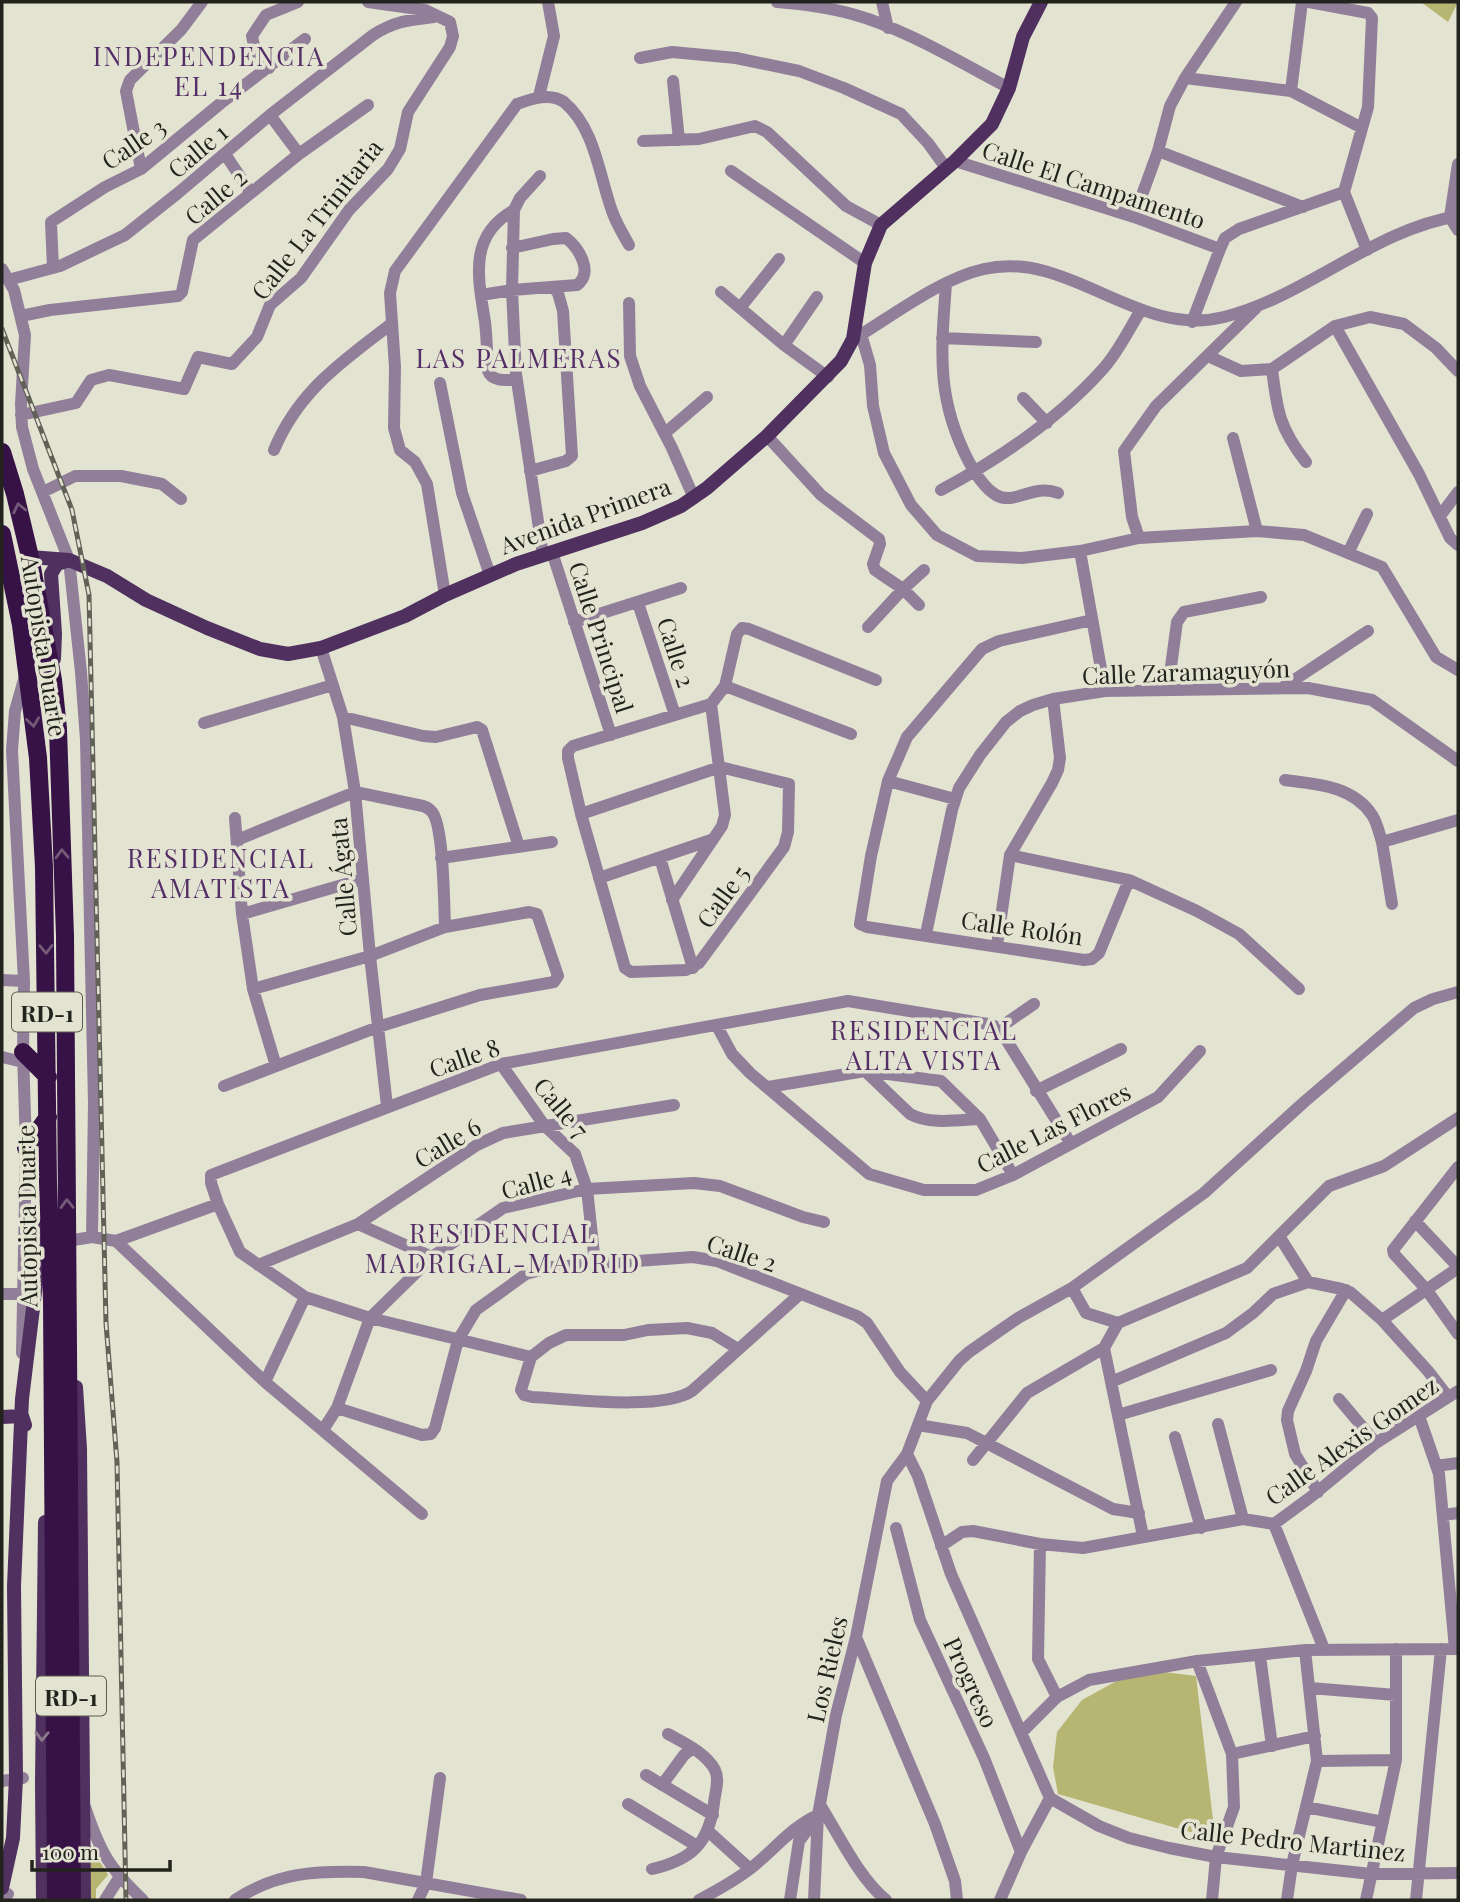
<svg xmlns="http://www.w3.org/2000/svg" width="1460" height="1902" viewBox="0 0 1460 1902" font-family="'Playfair Display',serif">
  <rect width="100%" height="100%" fill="#e3e3d2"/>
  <path fill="#b6b572" d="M1421 2H1458L1448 22Z
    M1164 1672 1196 1676 1214 1828 1204 1836 1058 1794 1053 1767 1057 1732 1082 1700 1122 1678Z
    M89 1844 108 1875 96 1889V1900H89Z"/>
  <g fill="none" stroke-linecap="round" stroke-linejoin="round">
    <path stroke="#917f9a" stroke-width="12" d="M777 2C802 4 827 7 852 14 904 28 961 63 1009 88
      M882 2 888 28
      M1309 2 1368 13 1372 18 1368 107 1344 192 1367 250
      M640 58 672 52 736 58 799 71 844 88 901 114 928 143 946 168
      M269 68 255 50 252 36 266 15 298 2
      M1185 78 1291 91 1362 128
      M673 81 679 140
      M1291 91 1302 2
      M539 96 554 36 548 2
      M270 115 299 154
      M643 141 699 139 755 126 767 132 846 206 881 225
      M1158 151 1303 207
      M225 154 251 193
      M955 161 1134 217 1220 249
      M1458 164 1450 217 1458 230
      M141 169 126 91 130 80 181 30 202 2
      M731 171 865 263
      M540 176 520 198 514 210 512 290 516 374 543 555
      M514 210C468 236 478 277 485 322 487 338 487 355 488 371 492 382 507 380 517 380
      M1134 217 1158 151 1170 106 1185 78 1236 2
      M779 259 740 308 784 345 828 377
      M53 268 51 222 105 187 141 169 221 103 305 39
      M2 269 14 290 25 335 21 404 22 427 33 469 69 560 81 672 86 740 94 1103 92 1237
      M8 280 60 266 125 235 178 193 270 115 373 35C395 21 409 20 434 17
      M946 284C941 352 936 399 969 462 976 474 984 488 996 495 1015 506 1033 483 1058 493
      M721 292 740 308
      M481 295 512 290 577 285C594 273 579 248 566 238L553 239 512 248
      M629 303 630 356 640 386 672 448 694 498
      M21 316 50 310 178 296 182 292 193 240 299 154 368 105
      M1192 322 1220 249 1225 238 1239 229 1344 192
      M1335 326 1419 474 1450 538 1458 545
      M861 334 870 365 873 406 884 453 911 505 937 535 977 556 1022 558 1080 551 1139 538 1257 531 1304 535 1382 567 1436 657 1458 670
      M857 337C895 314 940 279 984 269 1069 249 1137 339 1224 317 1307 296 1373 230 1458 216
      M942 338 1036 342
      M784 345 817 297
      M1208 356 1241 371 1272 369 1335 326 1370 317 1404 324 1436 348 1458 371
      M1272 369C1277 410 1279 428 1306 462
      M440 383 462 493 490 575
      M1023 398 1047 423
      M21 415 76 403 91 380 109 375 184 389 198 357 232 364 257 337 270 305 301 278 349 210 388 169 400 149 408 112 450 47 453 36 450 22 425 10 368 2
      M665 433 707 397
      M767 436 821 495 879 539 880 544 873 564 875 570 903 589 919 605
      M1233 438 1257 531
      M274 450C299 390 342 362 391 324
      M530 471 566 461 572 456 563 311 558 293 553 287
      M941 490C1001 458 1057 420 1102 370 1118 353 1129 329 1141 310
      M43 492 75 476H121L162 484 181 499
      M1440 516 1458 492
      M1139 538 1132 517 1124 451 1156 406 1256 308
      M1080 551 1105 691
      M552 552 611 735
      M1348 553 1367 514
      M445 595 427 484 415 462 400 450 394 428 395 367 390 293 395 271 517 104C531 99 550 92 564 102 595 128 599 175 612 211 616 223 623 234 629 245
      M638 603 675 715
      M1092 620 999 641 982 649 907 737 888 781 871 856 860 924 867 927 1084 960 1092 959 1099 953 1129 880
      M574 622 681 588
      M868 627 903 589 924 570
      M321 648 343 717 355 792 370 956 387 1106
      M725 686 851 734
      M1282 688 1368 631
      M1168 689 1177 622 1184 612 1261 597
      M343 717 423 736 436 737 477 727 482 730 519 847
      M204 723 333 685
      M1285 780C1317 784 1353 786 1372 815 1377 822 1379 833 1382 842
      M888 781 955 799
      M581 814 720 767 789 784 788 832 784 847 699 963 686 970 631 972 625 968 581 814 568 758V751L573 746 711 704
      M235 818 242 914 253 989 276 1066
      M237 840 355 792 423 806C426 807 430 809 432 812 444 826 444 906 445 927
      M1010 855 1129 880 1197 911 1239 934 1299 989
      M441 858 552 842
      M660 858 693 968
      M599 878 711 840
      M672 900 722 826 725 815 711 704 725 686 737 634 742 628 749 629 876 680
      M1392 904 1382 842 1458 820
      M242 914 363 879
      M926 934 952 810 959 788 980 755 1006 722 1020 711 1033 705 1053 699 1105 691 1308 688 1372 700 1458 761
      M997 945 1010 855 1052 783 1058 770 1060 758 1053 699
      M2 980 24 981
      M717 1026 732 1054 750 1073 869 1174 924 1190H976L1013 1175 1158 1097 1200 1051
      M999 1028 1034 1004
      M2 1057 23 1062
      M501 1064 544 1125 575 1154 587 1189 595 1264
      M865 1071 910 1114C930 1125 958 1120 980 1119
      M224 1086 378 1027 480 995 554 982 558 976 537 914 529 912 445 927 370 956 253 989
      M768 1087 865 1071 941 1081 980 1119 1013 1175
      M1036 1091 1121 1049
      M1458 1167 1393 1250 1394 1254 1426 1289 1458 1334
      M1415 1221 1458 1267
      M358 1224 432 1257
      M1279 1236 1308 1282
      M67 1241 92 1237 116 1241 265 1382 422 1514
      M116 1241 218 1204
      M258 1265 358 1224 477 1145 503 1133 674 1105
      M1072 1288 1086 1313 1118 1323
      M2 1294H24
      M1382 1320 1458 1268
      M1104 1348 1143 1536
      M738 1349 712 1333 687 1328 648 1330 624 1335H566L549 1343 531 1357 521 1390 524 1395 532 1397C570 1399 662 1411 692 1391L800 1294
      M22 1353 26 1148 23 1052 24 981 12 750 15 711 25 676
      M531 1357 370 1318 305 1297 240 1252 218 1204 211 1183V1175L501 1064 848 1001 988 1024 999 1028 1071 1144
      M265 1382 305 1297
      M1111 1382 1226 1333 1253 1313 1273 1294 1308 1282 1342 1289 1350 1292 1382 1320 1428 1371 1448 1397
      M1339 1399 1376 1443
      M337 1408 422 1435 431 1434 435 1428 458 1340 476 1310 526 1274 552 1267 693 1257 717 1261 857 1316 867 1323 900 1372 927 1401
      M1118 1415 1271 1370
      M1419 1416 1439 1474 1455 1649
      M1218 1424 1243 1519
      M918 1425 967 1433 1113 1509 1139 1513
      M323 1430 337 1408 370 1318 432 1257 503 1208 587 1189 694 1183 720 1186 803 1217 824 1222
      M1175 1437 1201 1528
      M907 1454 918 1476 951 1574 1050 1798
      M973 1460 1027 1393 1104 1348 1118 1323 1247 1268 1329 1186 1384 1166 1458 1118
      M1436 1466 1458 1463
      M1318 1492 1295 1454 1287 1420 1288 1411 1306 1371 1316 1341 1346 1290
      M1443 1515 1458 1513
      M1274 1524 1324 1649
      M896 1528 920 1620 984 1758 1021 1852
      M1040 1544 1038 1659 1057 1697
      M941 1546 962 1532 973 1531 1040 1544 1083 1548 1243 1519 1274 1524 1312 1496 1376 1443 1458 1391
      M856 1637 935 1824 955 1881 957 1900
      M1260 1656 1272 1746
      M1197 1661 1232 1754 1234 1807 1216 1857 1212 1900
      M1310 1688 1396 1695
      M1021 1733 1057 1697 1089 1680 1197 1661 1305 1650 1458 1649
      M1232 1754 1315 1736
      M1317 1761 1396 1760
      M646 1775 713 1815
      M2 1781 23 1778
      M662 1785 684 1755 693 1748
      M1050 1798 1099 1826 1129 1838 1169 1848 1216 1857 1371 1874 1458 1873
      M628 1804 697 1846
      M820 1805C839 1835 859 1878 886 1900
      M85 1807C100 1852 109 1868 143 1900
      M1306 1807 1383 1822
      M708 1831 750 1869
      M652 1869C692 1860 709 1843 714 1803 715 1792 720 1780 715 1770 706 1753 684 1743 668 1734
      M2 1896 8 1894
      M105 1900 119 1878
      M235 1900C277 1872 315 1871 364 1872L521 1900
      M418 1900 426 1883 440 1778
      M699 1900C716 1891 734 1881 750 1869 773 1851 791 1827 818 1815
      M790 1900 799 1841 818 1816
      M814 1900 818 1815 836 1715 856 1637 887 1481 907 1454 927 1401 959 1361 969 1352 1018 1318 1072 1288 1204 1193 1303 1103 1414 1008 1433 999 1458 992
      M1000 1900 1021 1852 1050 1798
      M1287 1900 1292 1865 1317 1761 1305 1650
      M1366 1900 1396 1760V1649
      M1416 1900 1441 1649"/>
    <path stroke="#4f305e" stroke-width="14" d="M30 557 69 560 107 576 146 600 207 628 260 649 288 654 321 648 405 616 445 595 516 564 642 523 681 506 707 488 767 436 841 361 853 339 865 263 881 225 955 161 992 124 1009 88 1023 37 1041 2
      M54 659 55 634 51 574 57 564 69 560
      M76 1387 80 1449 84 1900
      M2 1417 22 1416 25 1425
      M2 1888 13 1838 16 1778 14 1586 22 1399 43 1226
      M43 1900 42 1783 45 1522"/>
    <path stroke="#371247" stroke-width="18" d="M2 452 15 494 30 557 53 680 58 729 65 936 72 1900
      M2 534 21 625 38 758 44 867 48 1182 52 1301 56 1900
      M23 1052 48 1077
      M26 1148 48 1117"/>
    <defs>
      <path id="rail" d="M2 329 72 510 89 595 106 1323 117 1462 126 1900"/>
    </defs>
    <use href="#rail" stroke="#616158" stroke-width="5"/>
    <use href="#rail" stroke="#e3e3d2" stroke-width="2.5" stroke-dasharray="8" stroke-linecap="butt"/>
  </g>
  <defs><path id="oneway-chevron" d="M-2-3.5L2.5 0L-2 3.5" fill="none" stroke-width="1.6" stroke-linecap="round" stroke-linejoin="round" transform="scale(1.75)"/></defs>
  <g stroke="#735b78">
    <use href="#oneway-chevron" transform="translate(19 508) rotate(-103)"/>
    <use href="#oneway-chevron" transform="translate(33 722) rotate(82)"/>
    <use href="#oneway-chevron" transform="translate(62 854) rotate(-92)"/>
    <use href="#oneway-chevron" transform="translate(46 949) rotate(89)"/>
    <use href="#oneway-chevron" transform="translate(67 1204) rotate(-91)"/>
  </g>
  <use stroke="#8a788c" href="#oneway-chevron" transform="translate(42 1736) rotate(91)"/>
  <g text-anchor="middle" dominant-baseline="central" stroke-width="7" stroke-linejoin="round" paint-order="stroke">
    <g fill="#e3e3d2" stroke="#5d5d53" stroke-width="2">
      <rect x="12" y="992.5" width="70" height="39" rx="5"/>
      <rect x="36" y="1676.5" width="70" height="39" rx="5"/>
    </g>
    <g font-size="23" font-weight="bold" fill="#23231d">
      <text x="47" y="1012">RD-1</text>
      <text x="71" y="1696">RD-1</text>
    </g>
    <g font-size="24" fill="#23231d" stroke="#e3e3d2">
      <text transform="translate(133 143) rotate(-34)">Calle 3</text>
      <text transform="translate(197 150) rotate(-40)">Calle 1</text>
      <text transform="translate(1094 184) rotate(18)">Calle El Campamento</text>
      <text transform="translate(215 196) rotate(-40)">Calle 2</text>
      <text transform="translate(316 219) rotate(-52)">Calle La Trinitaria</text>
      <text transform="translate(585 515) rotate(-20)">Avenida Primera</text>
      <text transform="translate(602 637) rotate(72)">Calle Principal</text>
      <text transform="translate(45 646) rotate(81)">Autopista Duarte</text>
      <text transform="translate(677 652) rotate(72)">Calle 2</text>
      <text transform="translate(1186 671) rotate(-2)">Calle Zaramaguyón</text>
      <text transform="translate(342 877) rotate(-95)">Calle Ágata</text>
      <text transform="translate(722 896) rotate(-54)">Calle 5</text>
      <text transform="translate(1022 927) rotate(8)">Calle Rolón</text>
      <text transform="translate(464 1057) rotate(-19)">Calle 8</text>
      <text transform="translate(562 1107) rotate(50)">Calle 7</text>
      <text transform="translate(1053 1127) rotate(-27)">Calle Las Flores</text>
      <text transform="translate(447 1142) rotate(-31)">Calle 6</text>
      <text transform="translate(536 1181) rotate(-15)">Calle 4</text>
      <text transform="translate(26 1216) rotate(-91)">Autopista Duarte</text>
      <text transform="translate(742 1252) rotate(18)">Calle 2</text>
      <text transform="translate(1351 1440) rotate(-35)">Calle Alexis Gomez</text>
      <text transform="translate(826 1669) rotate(-77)">Los Rieles</text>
      <text transform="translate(972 1682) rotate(65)">Progreso</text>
      <text transform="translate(1293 1840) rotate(6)">Calle Pedro Martinez</text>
    </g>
    <g font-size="26" letter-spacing="2" fill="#542e66" stroke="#e3e3d2">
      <text x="209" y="55">INDEPENDENCIA<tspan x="209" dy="30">EL 14</tspan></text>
      <text x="519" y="357">LAS PALMERAS</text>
      <text x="221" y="857">RESIDENCIAL<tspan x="221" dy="30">AMATISTA</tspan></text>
      <text x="924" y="1029">RESIDENCIAL<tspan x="924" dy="30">ALTA VISTA</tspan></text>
      <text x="503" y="1232">RESIDENCIAL<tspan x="503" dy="30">MADRIGAL-MADRID</tspan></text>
    </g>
  </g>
  <rect width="1460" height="1902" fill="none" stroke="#23231d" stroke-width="7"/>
  <path d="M32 1860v10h138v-10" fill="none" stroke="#23231d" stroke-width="3.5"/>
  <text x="42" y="1860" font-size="21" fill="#23231d" stroke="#e3e3d2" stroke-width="5" paint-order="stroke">100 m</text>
</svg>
